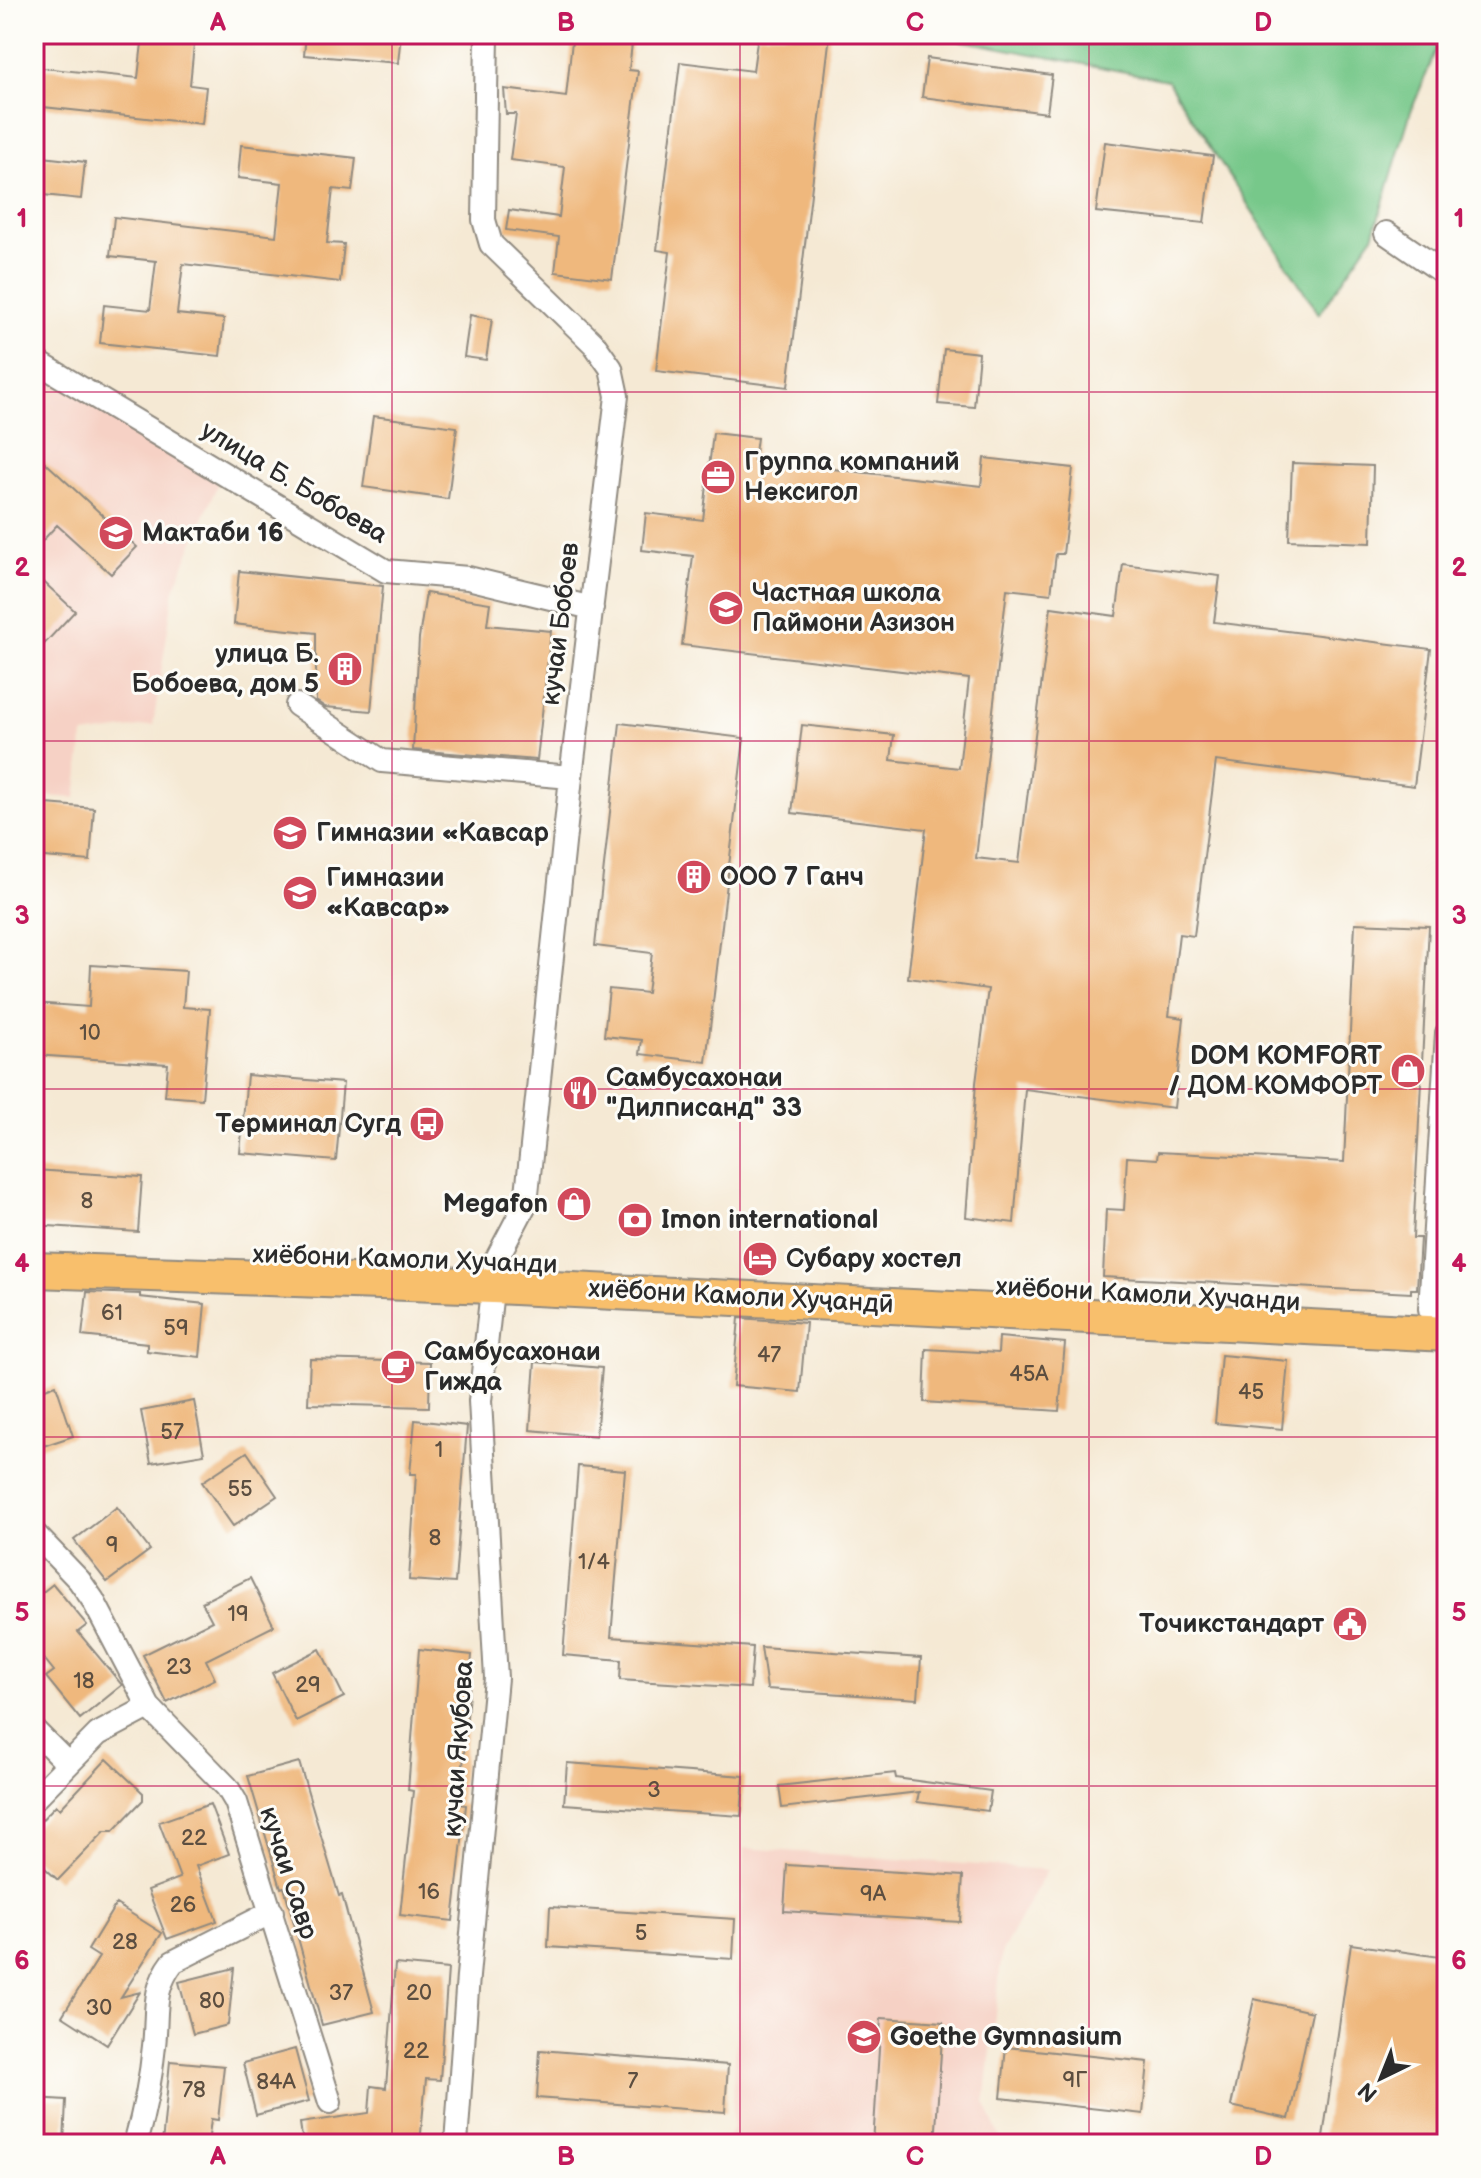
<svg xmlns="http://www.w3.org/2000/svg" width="1481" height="2178" viewBox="0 0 1481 2178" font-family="'Balsamiq Sans',sans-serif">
  <rect width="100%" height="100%" fill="#fdfcf7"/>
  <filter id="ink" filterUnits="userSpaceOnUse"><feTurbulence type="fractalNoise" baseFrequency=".0125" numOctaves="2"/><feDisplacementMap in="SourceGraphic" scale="16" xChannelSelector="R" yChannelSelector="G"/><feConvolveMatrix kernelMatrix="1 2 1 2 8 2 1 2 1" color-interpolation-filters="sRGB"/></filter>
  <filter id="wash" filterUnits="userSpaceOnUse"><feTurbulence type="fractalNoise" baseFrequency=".006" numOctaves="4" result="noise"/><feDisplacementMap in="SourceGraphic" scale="32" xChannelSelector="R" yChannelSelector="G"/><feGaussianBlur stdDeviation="1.8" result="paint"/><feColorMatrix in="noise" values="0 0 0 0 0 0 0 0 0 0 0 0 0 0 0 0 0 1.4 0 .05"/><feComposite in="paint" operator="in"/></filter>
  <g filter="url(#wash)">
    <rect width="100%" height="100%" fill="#f5e9d4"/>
    <path fill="#f6d1c5" d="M34 369 220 478 174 589 153 725 83 735 76 798 34 795Z
      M744 1848 1047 1870 1002 1952 985 2103 1001 2139 998 2144H725L732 2130Z"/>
    <path fill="#77c88a" stroke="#517a5a" stroke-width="2" d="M928 34H1443L1411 111 1373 236 1319 314 1167 80Z"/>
    <g id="blocks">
      <path fill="#efb87d" d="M143 34H195L190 85 206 87 202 124 34 106V67L138 78Z
        M306 34H401L398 63 304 55Z
        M593 34H633L629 70 638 71 612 279 555 272 559 237 506 230 509 210 559 217 565 167 510 160 516 114H506L504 89 566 97 572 41 591 44Z
        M758 34H830L788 387 656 371 670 252 657 250 680 62 753 71Z
        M927 58 1052 75 1047 113 922 97Z
        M1105 142 1213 156 1204 223 1096 212Z
        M241 145 356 158 352 191 333 189 327 243 344 244 340 282 183 264 177 314 224 319 220 356 100 343 104 305 150 310 156 261 110 256 114 217 276 236 282 183 238 178Z
        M34 156 85 162 81 199 34 194Z
        M470 315 492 319 486 360 464 357Z
        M944 349 979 353 974 407 938 404Z
        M373 416 457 427 448 499 363 487Z
        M713 433 757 438 754 460 981 486 984 458 1073 468 1063 554H1056L1051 594 1007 589 976 858 1019 863 1051 607 1116 616 1123 564 1220 576 1214 622 1431 649 1414 786 1216 761 1194 936 1179 934 1169 1016 1184 1018 1174 1108 1025 1089 1014 1223 966 1217 976 1083 988 989 908 978 926 829 792 813 802 725 894 735 891 760 959 768 969 679 682 645 693 556 642 550 646 513 703 520Z
        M34 452 137 547 111 574 57 525 34 550Z
        M1292 463 1373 466 1371 543 1289 540Z
        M239 571 383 586 371 711 325 707 316 701V633L234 624Z
        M34 573 75 611 34 655Z
        M426 593 490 603 487 625 551 631 537 760 413 750 419 638Z
        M620 723 744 738 706 1062 640 1054 642 1040 604 1036 609 989 647 993 652 953 595 946Z
        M34 803 94 808 90 861 34 856Z
        M1355 923 1429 926 1413 1238H1420L1417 1289H1411V1293L1103 1277 1106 1209 1124 1210 1127 1157 1157 1159 1158 1152 1344 1162Z
        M91 965 186 971 183 1007 210 1009 202 1099 165 1096 168 1064 34 1055V1003L89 1007Z
        M247 1075 343 1083 336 1161 240 1153Z
        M34 1170 142 1177 138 1232 34 1225Z
        M87 1292 140 1294V1297L205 1304 200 1357 147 1351V1343L82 1336Z
        M739 1318 806 1323 800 1392 733 1386Z
        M999 1337 1065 1343 1059 1411 924 1402 926 1349 998 1353Z
        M1221 1355 1288 1361 1282 1429 1215 1423Z
        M310 1359 430 1362 429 1407 308 1404Z
        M535 1362 602 1368 596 1436 530 1430Z
        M56 1385 73 1436 34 1449V1393Z
        M194 1401 204 1454 151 1463 141 1411Z
        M415 1420 467 1426 455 1583 409 1580 416 1474H410Z
        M247 1452 277 1496 233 1526 202 1482Z
        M578 1466 625 1470 611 1637 753 1647 750 1688 620 1680 621 1660 563 1655Z
        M117 1507 150 1550 107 1582 74 1540Z
        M250 1578 274 1626 206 1660 215 1679 167 1703 143 1655 212 1621 202 1602Z
        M53 1584 87 1625 78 1632 122 1685 80 1719 46 1677 54 1671 34 1646V1599Z
        M761 1647 921 1658 918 1699 767 1689Z
        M320 1649 344 1697 296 1721 272 1673Z
        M419 1649 472 1655 460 1804 466 1805 453 1921 400 1915 413 1791 408 1790Z
        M107 1759 143 1793V1800L113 1831H105L58 1880 34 1858V1828L56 1805 60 1809Z
        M299 1762 339 1896 342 1895 374 2012 322 2025 284 1887 281 1888 248 1776Z
        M567 1763 744 1776 741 1816 564 1804Z
        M895 1773 896 1778 991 1791 988 1811 917 1802 919 1792 782 1808 779 1786Z
        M210 1804 229 1854 196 1866 217 1921 167 1939 148 1890 180 1878 159 1822Z
        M787 1865 963 1876 960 1922 784 1911Z
        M116 1904 162 1933 121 1997 140 1992 107 2045 62 2016 99 1957 88 1950Z
        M550 1907 735 1919 733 1959 548 1947Z
        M1351 1944 1447 1958V2144H1322Z
        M395 1964 448 1969 440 2080 426 2079 420 2144 357 2139 358 2144H303L300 2123 369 2113 371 2086 386 2088Z
        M234 1968 228 2025 193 2034 179 1982Z
        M1254 1999 1312 2012 1289 2119 1231 2106Z
        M881 2018 943 2022 935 2144H873Z
        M1006 2047 1148 2062 1143 2114 1001 2098Z
        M295 2049 309 2101 256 2115 243 2063Z
        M540 2050 728 2065 725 2112 537 2098Z
        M170 2061 224 2066 218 2120 211 2119 208 2144H162Z
        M34 2098 66 2100 64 2144H34Z"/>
    </g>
  </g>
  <g filter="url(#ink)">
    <use href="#blocks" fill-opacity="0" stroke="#908a80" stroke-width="2"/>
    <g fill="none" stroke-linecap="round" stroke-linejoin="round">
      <defs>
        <path id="minor" d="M1386 233 1447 275
          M34 360 386 571 468 578 592 608
          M297 705 382 761 571 777
          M1430 1309 1447 1033
          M34 1533 79 1580 93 1600 149 1707 227 1787 236 1802 330 2102
          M34 1730 68 1764
          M34 1799 98 1734 149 1707
          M135 2144C144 2112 151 2079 154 2046 158 2012 151 1991 173 1962L272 1912
          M456 2144 468 1976 496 1678 480 1401 495 1262 526 1203 571 777 617 396 611 368 594 344 491 244 484 220 487 34"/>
        <path id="primary" d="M34 1270 493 1286 1447 1334"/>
      </defs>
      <use href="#minor" stroke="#908a80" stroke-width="26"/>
      <use href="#primary" stroke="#908a80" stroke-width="38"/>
      <use href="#minor" stroke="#fff" stroke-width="22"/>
      <use href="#primary" stroke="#f8bf6c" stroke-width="34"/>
    </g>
  </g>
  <path fill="none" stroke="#c2185b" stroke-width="2" stroke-opacity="0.55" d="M392 34V2144M740 34V2144M1089 34V2144M34 392H1447M34 741H1447M34 1089H1447M34 1437H1447M34 1786H1447"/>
  <defs>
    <symbol id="office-disc" viewBox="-11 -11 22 22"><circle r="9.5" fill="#d1495b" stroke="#fdfcf7"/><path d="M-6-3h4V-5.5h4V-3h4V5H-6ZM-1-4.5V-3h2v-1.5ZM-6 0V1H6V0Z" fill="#fff"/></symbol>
    <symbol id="school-disc" viewBox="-11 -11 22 22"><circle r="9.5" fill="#d1495b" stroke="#fdfcf7"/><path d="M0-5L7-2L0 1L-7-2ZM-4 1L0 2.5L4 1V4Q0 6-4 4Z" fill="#fff"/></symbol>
    <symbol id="building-disc" viewBox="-11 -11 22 22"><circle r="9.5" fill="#d1495b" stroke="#fdfcf7"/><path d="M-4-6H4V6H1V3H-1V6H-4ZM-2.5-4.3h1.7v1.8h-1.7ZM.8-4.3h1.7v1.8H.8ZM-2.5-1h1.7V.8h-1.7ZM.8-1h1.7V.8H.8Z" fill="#fff"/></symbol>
    <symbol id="shop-disc" viewBox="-11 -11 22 22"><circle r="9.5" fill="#d1495b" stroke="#fdfcf7"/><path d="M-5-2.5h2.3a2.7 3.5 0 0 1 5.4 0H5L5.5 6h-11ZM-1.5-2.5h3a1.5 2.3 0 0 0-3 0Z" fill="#fff"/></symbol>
    <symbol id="restaurant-disc" viewBox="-11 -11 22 22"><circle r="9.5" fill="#d1495b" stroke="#fdfcf7"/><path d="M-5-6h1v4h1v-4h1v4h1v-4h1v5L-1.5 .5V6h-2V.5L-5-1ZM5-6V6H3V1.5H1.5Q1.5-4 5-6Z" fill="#fff"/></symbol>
    <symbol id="bus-disc" viewBox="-11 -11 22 22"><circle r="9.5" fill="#d1495b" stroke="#fdfcf7"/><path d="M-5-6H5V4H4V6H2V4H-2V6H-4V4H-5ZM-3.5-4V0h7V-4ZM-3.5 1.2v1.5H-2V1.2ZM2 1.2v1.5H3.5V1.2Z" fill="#fff"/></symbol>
    <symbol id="bank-disc" viewBox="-11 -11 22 22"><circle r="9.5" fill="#d1495b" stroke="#fdfcf7"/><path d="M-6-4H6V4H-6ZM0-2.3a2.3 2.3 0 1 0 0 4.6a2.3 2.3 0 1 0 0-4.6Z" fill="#fff"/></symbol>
    <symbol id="hotel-disc" viewBox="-11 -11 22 22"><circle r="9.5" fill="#d1495b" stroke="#fdfcf7"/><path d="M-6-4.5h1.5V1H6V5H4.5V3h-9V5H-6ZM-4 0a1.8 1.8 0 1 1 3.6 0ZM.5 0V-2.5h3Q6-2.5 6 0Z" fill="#fff"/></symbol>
    <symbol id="cafe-disc" viewBox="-11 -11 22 22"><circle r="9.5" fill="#d1495b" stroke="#fdfcf7"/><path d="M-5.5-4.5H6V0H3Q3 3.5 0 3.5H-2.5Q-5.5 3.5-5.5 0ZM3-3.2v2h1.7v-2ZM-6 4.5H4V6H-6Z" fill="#fff"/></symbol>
    <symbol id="civic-disc" viewBox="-11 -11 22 22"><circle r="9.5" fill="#d1495b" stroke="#fdfcf7"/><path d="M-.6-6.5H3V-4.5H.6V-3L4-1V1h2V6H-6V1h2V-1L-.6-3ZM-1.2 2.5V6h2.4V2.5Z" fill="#fff"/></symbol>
  </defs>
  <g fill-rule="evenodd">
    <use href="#office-disc" x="698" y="457" width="40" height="40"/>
    <use href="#school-disc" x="96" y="513" width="40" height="40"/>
    <use href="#school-disc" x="706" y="588" width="40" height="40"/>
    <use href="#building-disc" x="325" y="649" width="40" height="40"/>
    <use href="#school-disc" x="270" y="813" width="40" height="40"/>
    <use href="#building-disc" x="674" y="857" width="40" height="40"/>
    <use href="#school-disc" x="280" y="873" width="40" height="40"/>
    <use href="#shop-disc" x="1388" y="1051" width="40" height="40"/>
    <use href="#restaurant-disc" x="560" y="1073" width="40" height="40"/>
    <use href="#bus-disc" x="407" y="1104" width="40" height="40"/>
    <use href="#shop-disc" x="554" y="1184" width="40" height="40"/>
    <use href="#bank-disc" x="615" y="1200" width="40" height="40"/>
    <use href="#hotel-disc" x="740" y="1239" width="40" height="40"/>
    <use href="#cafe-disc" x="378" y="1347" width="40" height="40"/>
    <use href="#civic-disc" x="1330" y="1604" width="40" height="40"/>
    <use href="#school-disc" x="844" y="2017" width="40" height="40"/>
  </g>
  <g text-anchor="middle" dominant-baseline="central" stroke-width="6" stroke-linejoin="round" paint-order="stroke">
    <g font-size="22" fill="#5c4e40">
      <text x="90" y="1033">10</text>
      <text x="87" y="1201">8</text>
      <text x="112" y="1313">61</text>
      <text x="176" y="1328">59</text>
      <text x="769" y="1355">47</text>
      <text x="1029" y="1374">45А</text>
      <text x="1251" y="1392">45</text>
      <text x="172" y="1432">57</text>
      <text x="439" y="1450">1</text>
      <text x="240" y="1489">55</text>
      <text x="435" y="1538">8</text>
      <text x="112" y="1545">9</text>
      <text x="594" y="1562">1/4</text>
      <text x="238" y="1614">19</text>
      <text x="179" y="1667">23</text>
      <text x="84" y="1681">18</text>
      <text x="308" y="1685">29</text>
      <text x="654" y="1790">3</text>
      <text x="194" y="1838">22</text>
      <text x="429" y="1892">16</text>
      <text x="873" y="1894">9А</text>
      <text x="183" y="1905">26</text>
      <text x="641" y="1933">5</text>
      <text x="125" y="1942">28</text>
      <text x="341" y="1993">37</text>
      <text x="419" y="1993">20</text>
      <text x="212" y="2001">80</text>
      <text x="99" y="2008">30</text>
      <text x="416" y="2051">22</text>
      <text x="1075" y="2080">9Г</text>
      <text x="633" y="2081">7</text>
      <text x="276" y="2082">84А</text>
      <text x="194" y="2090">78</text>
    </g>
    <g font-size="26" font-weight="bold" fill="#2b2b2b" stroke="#fdfcf7" text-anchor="start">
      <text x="744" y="462">Группа компаний<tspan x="744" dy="30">Нексигол</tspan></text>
      <text x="142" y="533">Мактаби 16</text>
      <text x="752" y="593">Частная школа<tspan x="752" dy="30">Паймони Азизон</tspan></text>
      <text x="319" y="654" text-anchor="end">улица Б.<tspan x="319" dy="30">Бобоева, дом 5</tspan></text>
      <text x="316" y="833">Гимназии «Кавсар</text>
      <text x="720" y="877">ООО 7 Ганч</text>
      <text x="326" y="878">Гимназии<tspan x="326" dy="30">«Кавсар»</tspan></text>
      <text x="1382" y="1056" text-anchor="end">DOM KOMFORT<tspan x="1382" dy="30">/ ДОМ КОМФОРТ</tspan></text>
      <text x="606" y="1078">Самбусахонаи<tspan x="606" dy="30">"Дилписанд" 33</tspan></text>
      <text x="401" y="1124" text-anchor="end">Терминал Сугд</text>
      <text x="548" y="1204" text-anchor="end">Megafon</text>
      <text x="661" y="1220">Imon international</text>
      <text x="786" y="1259">Субару хостел</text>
      <text x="424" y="1352">Самбусахонаи<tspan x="424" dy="30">Гижда</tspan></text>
      <text x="1324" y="1624" text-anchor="end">Точикстандарт</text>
      <text x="890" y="2037">Goethe Gymnasium</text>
    </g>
    <g font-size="26" fill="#2b2b2b" stroke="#fdfcf7">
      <text transform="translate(294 483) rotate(31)">улица Б. Бобоева</text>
      <text transform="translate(561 624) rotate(-83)">кучаи Бобоев</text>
      <text transform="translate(405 1260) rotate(2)">хиёбони Камоли Хучанди</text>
      <text transform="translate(1148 1295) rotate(3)">хиёбони Камоли Хучанди</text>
      <text transform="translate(741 1297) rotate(3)">хиёбони Камоли Хуҷандӣ</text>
      <text transform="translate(459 1749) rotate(-86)">кучаи Якубова</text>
      <text transform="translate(288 1873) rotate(72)">кучаи Савр</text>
    </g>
  </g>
  <rect width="1481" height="2178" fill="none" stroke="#fdfcf7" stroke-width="88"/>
  <g transform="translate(1381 2078) rotate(223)" stroke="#fdfcf7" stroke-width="6" paint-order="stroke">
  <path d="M0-6L14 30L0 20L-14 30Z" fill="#2b2b2b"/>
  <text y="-12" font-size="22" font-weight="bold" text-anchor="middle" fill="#2b2b2b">N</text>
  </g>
  <rect x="44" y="44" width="1393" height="2090" fill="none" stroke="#c2185b" stroke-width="3"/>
  <g font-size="26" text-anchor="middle" font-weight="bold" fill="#c2185b">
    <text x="218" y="31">A</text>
    <text x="566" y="31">B</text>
    <text x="915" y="31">C</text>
    <text x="1263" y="31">D</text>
    <text x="22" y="227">1</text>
    <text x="1459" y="227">1</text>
    <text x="22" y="576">2</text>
    <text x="1459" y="576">2</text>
    <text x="22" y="924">3</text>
    <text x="1459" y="924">3</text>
    <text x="22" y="1272">4</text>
    <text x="1459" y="1272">4</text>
    <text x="22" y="1621">5</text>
    <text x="1459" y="1621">5</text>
    <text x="22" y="1969">6</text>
    <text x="1459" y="1969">6</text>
    <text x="218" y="2165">A</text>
    <text x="566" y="2165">B</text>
    <text x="915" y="2165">C</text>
    <text x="1263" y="2165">D</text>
  </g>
</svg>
